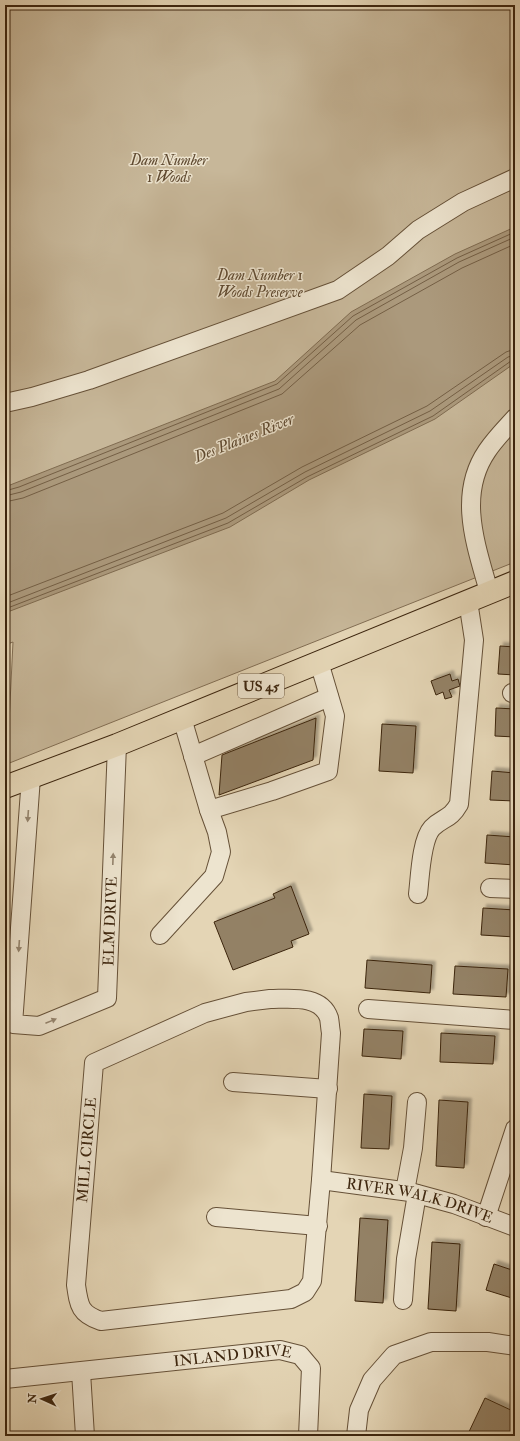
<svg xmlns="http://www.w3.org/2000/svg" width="520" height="1441" viewBox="0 0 520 1441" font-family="'IM FELL Double Pica',serif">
  <defs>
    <filter id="shadow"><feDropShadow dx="3.5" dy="-3.5" stdDeviation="1" flood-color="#0004"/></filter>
  </defs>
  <rect width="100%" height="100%" fill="#e4d5b5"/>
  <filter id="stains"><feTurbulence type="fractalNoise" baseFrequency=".005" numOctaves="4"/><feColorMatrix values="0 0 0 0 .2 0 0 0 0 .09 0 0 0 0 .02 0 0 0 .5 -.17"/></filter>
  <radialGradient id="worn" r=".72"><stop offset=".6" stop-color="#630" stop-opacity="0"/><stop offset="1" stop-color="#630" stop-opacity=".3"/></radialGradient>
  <path fill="#c7b799" stroke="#826e54" d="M5 5H515V562L7 764 13 642 5 645Z"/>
  <path fill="#ab997c" stroke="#7f6b50" d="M515 227V363L435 419 309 480 230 527 5 613V487L275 381 351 312 455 254Z"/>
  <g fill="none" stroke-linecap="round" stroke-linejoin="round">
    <path stroke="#745f45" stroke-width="1" d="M5 491 19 487 277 384 353 316 457 258 515 232
      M5 496 21 492 279 389 356 320 459 262 515 237
      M5 502 23 498 282 394 360 325 462 268 515 244
      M5 597 223 513 302 467 427 406 506 352 515 349
      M5 604 226 518 305 472 430 411 508 357 515 355
      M5 609 228 523 307 477 433 416 511 361 515 360"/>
  </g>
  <path fill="#938165" stroke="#3c250e" filter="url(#shadow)" d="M500 646 515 647V675L498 674Z
    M450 674 452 681 458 679 460 686 449 690 452 697 445 699 443 692 436 695 431 681Z
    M496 708 515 709V737L495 736Z
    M316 718 313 760 219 795 222 755Z
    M382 724 416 726 413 773 379 771Z
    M492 771 515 773V801L490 800Z
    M487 835 515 837V865L485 863Z
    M291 886 309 934 291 941 293 947 233 970 214 922 275 898 273 894Z
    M483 908 515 910V937L481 935Z
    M367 960 432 965 430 993 365 988Z
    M455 966 508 969 506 997 453 994Z
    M364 1029 403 1031 401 1059 362 1056Z
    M441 1033 495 1036 493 1064 440 1062Z
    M364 1094 392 1096 389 1149 361 1148Z
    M439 1100 468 1102 464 1168 436 1166Z
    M360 1218 388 1220 383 1303 355 1301Z
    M432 1242 460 1244 456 1311 428 1309Z
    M494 1264 515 1271V1299L486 1290Z
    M485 1398 515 1412V1436H467Z"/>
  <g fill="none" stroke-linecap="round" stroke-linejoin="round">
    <defs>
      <g id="minor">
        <path d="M5 403 32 397 89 380 338 290 388 256 418 230 463 202 515 178"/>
        <path d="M489 592C476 545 457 495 487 451 495 439 505 429 515 418"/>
        <path d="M512 693 515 694"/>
        <path d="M182 718 209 810 272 791 328 771 335 716 319 662"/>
        <path d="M193 756 329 697"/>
        <path id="s1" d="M31 777 13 1024 39 1026 107 998 117 745"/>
        <path d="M490 888 515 889"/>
        <path d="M418 894C420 878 421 840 432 828 443 817 450 820 459 804L474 640 468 601"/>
        <path d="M160 935 214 876 221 852 217 832 209 810"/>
        <path d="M270 999C289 999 321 994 329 1018 330 1023 330 1028 331 1033L321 1180 312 1281 305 1292 291 1299 101 1321C80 1314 79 1306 76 1285L94 1063 205 1013 246 1002Z"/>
        <path d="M368 1009 515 1020"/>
        <path d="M233 1082 328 1089"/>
        <path id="s2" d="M321 1180 410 1192 454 1204 515 1227"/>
        <path d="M405 1191 413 1148 417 1102"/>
        <path d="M216 1217 318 1226"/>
        <path d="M486 1217 515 1129"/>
        <path d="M403 1300 406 1259 417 1194"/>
        <path d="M81 1372 85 1436"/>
        <path id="s3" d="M5 1379 280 1350 300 1355 311 1368 308 1436"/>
        <path d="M356 1436 359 1410 372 1380 394 1355 431 1342H488L515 1346"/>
      </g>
      <path id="major" d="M5 787 117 745 515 582"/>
    </defs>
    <use href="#minor" stroke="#665138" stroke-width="20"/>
    <use href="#major" stroke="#3c250e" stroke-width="24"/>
    <use href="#minor" stroke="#ede4cf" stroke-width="18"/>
    <use href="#major" stroke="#e4d5b5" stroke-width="22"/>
  </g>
  <defs><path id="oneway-solid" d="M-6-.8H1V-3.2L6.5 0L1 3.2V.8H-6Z"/></defs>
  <g fill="#94846e">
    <use href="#oneway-solid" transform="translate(28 816) rotate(94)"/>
    <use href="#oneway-solid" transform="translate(113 859) rotate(-88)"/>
    <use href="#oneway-solid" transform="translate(19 946) rotate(94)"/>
    <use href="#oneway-solid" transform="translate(51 1021) rotate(-22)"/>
  </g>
  <g text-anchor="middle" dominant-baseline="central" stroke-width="3" stroke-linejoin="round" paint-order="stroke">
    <rect fill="#ede4cf" stroke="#715e48" stroke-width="1" x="238" y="674" width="46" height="24" rx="3"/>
    <g font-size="14" font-weight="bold" fill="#3c250e">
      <text x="261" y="686">US 45</text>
    </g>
    <g font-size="15" font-style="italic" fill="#5f4a31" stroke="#ede4cf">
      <text x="169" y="160">Dam Number<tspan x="169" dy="17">1 Woods</tspan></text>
      <text x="260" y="275">Dam Number 1<tspan x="260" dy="17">Woods Preserve</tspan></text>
    </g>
    <g font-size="15" fill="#3c250e" stroke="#ede4cf">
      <text stroke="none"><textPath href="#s1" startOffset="424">ELM DRIVE</textPath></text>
      <text transform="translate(87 1150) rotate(-85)">MILL CIRCLE</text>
      <text stroke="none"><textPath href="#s2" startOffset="101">RIVER WALK DRIVE</textPath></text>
      <text stroke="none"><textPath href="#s3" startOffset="229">INLAND DRIVE</textPath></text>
    </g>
    <g font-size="16" font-style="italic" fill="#5d482f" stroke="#ede4cf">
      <text transform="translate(244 438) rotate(-22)">Des Plaines River</text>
    </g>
  </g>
  <rect width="520" height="1441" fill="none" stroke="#e4d5b5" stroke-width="20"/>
  <rect x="6" y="6" width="508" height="1429" fill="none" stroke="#3c250e" stroke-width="2"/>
  <rect x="10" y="10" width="500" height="1421" fill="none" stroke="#3c250e"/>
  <g transform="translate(42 1399) rotate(273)" stroke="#ede4cf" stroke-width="3" paint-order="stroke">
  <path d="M0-3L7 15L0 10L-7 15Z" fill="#3c250e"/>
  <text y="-6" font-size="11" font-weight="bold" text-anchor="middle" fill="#3c250e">N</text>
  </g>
  <rect width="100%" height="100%" filter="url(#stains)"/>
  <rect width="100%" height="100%" fill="url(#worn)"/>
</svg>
